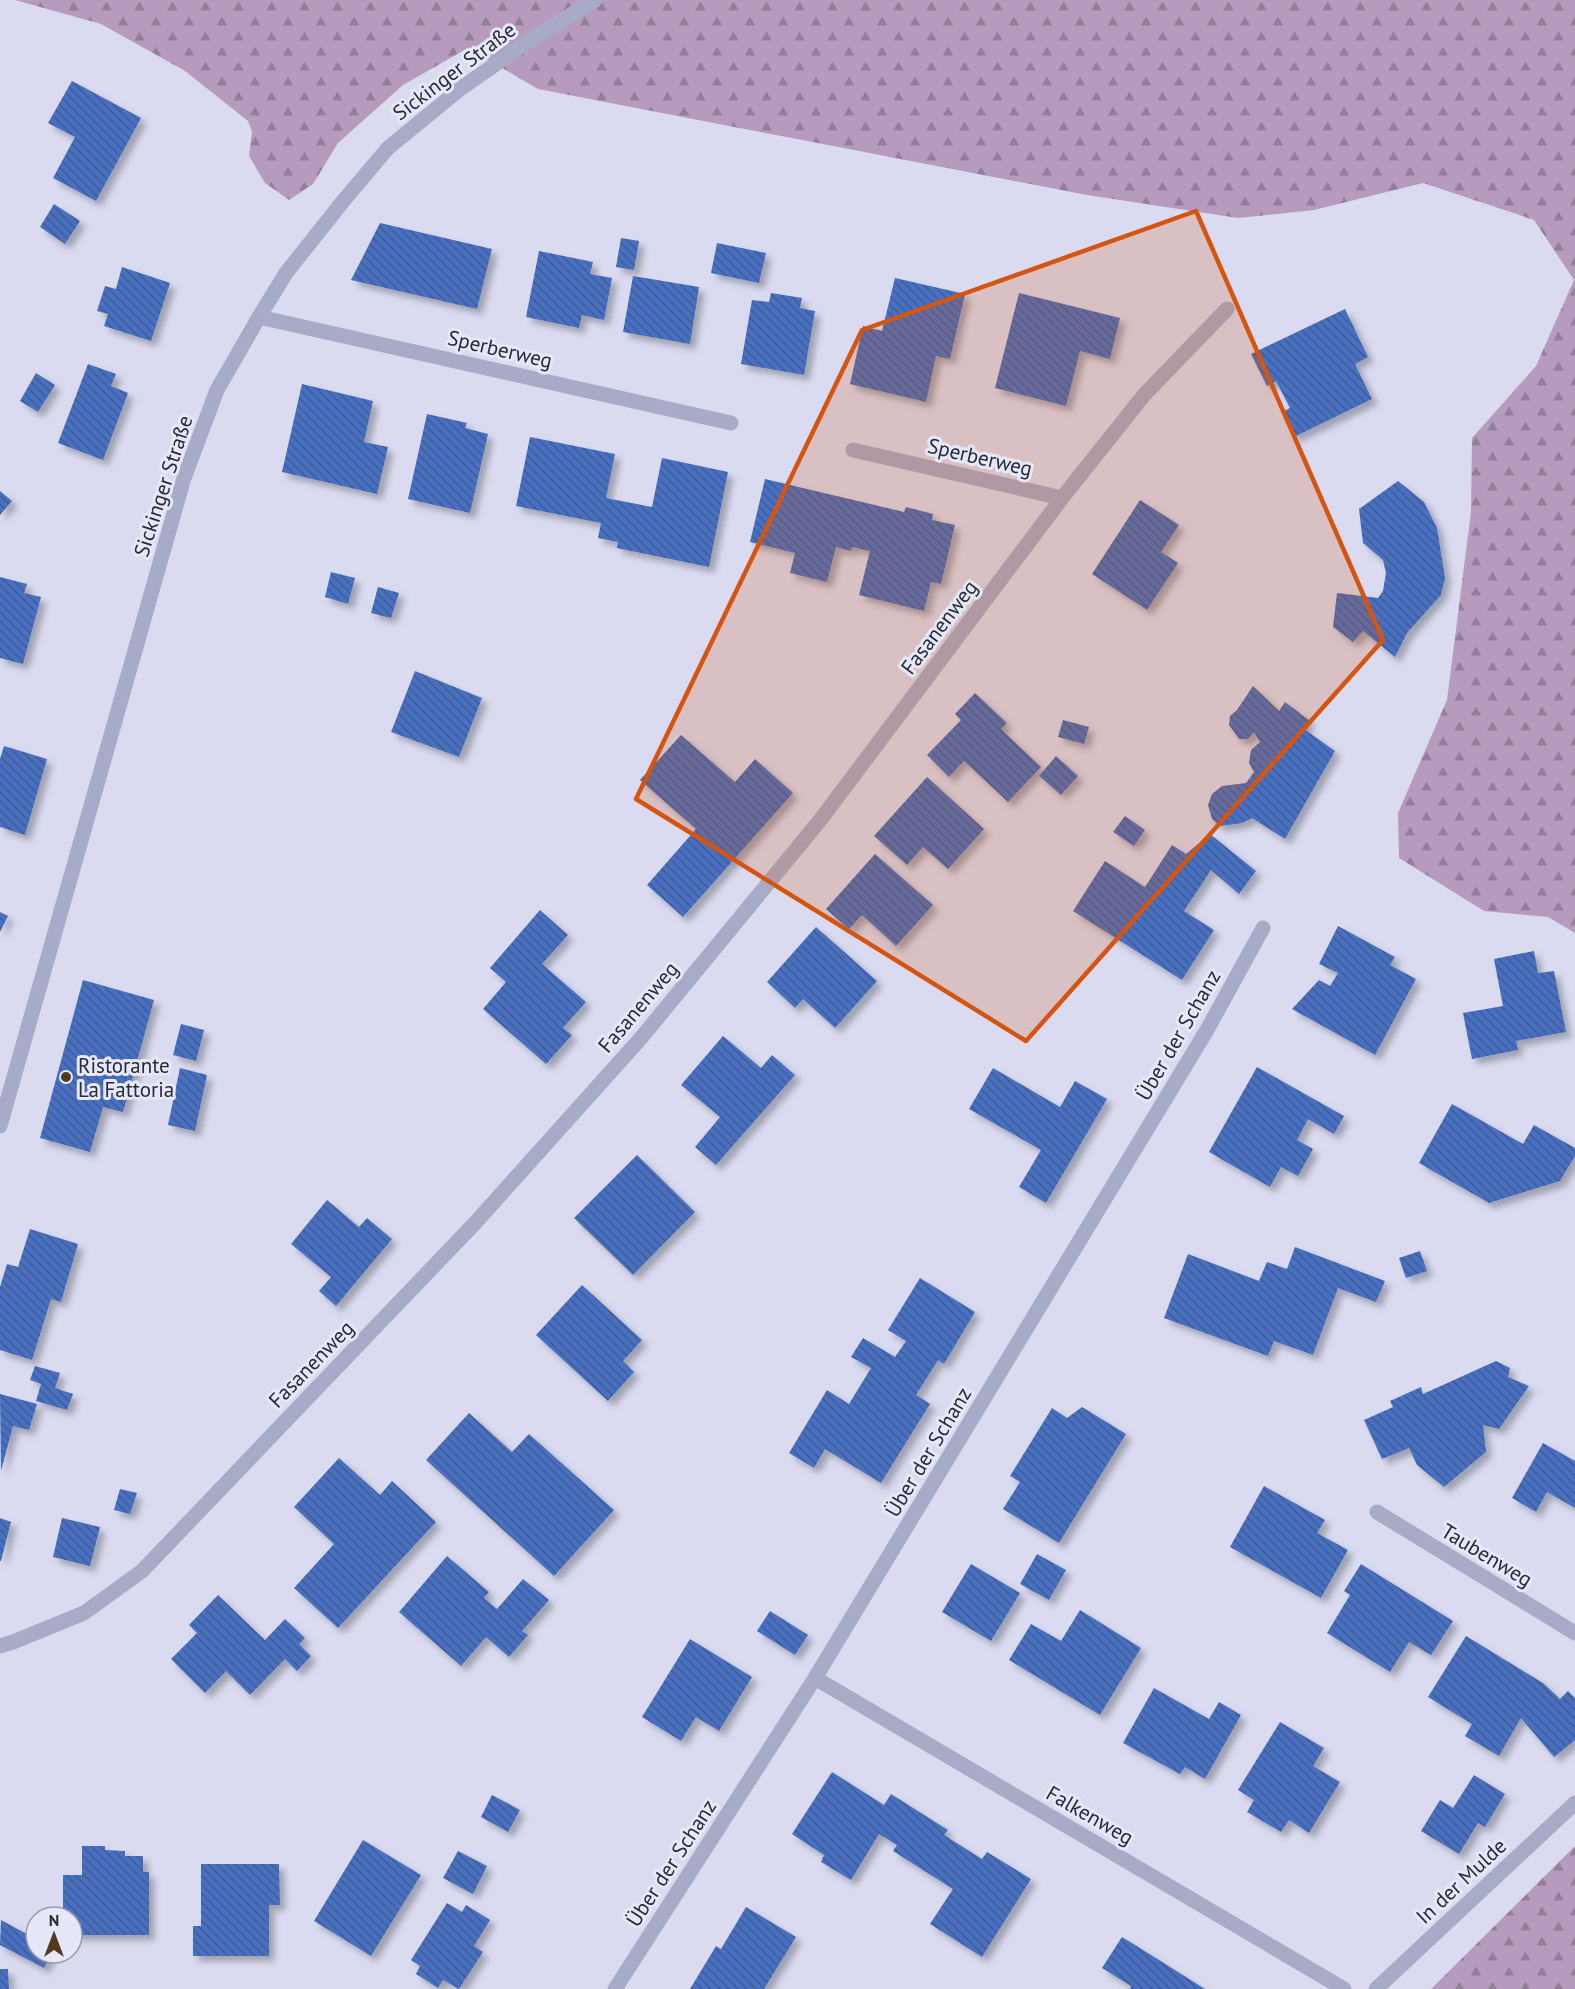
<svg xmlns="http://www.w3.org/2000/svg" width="1575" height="1989" viewBox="0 0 1575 1989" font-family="'PT Sans',sans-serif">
  <defs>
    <pattern id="forest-firs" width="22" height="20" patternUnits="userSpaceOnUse" patternTransform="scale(1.5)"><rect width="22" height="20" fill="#b69bbe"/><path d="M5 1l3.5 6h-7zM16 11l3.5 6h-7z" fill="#947f9b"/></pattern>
    <pattern id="building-back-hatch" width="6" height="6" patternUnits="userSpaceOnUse" patternTransform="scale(1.5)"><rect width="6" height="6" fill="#4970bf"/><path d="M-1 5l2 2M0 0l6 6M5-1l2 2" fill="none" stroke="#3d5c9c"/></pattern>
    <filter id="shadow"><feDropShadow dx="5.5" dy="5.5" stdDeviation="3" flood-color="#0004"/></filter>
  </defs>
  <rect width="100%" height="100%" fill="#dadbf0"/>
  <path fill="url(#forest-firs)" d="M15 0H1575V933L1548 917 1484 911 1399 858 1398 813 1447 700 1471 512 1472 438 1536 366 1574 280 1534 220 1423 183 1314 210 1238 218 1087 195 538 89 468 48 403 85 338 143 313 184 289 200 265 183 249 156 252 132 248 121 185 71 101 24Z
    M1575 1846V1989H1431Z"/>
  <path fill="url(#building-back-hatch)" filter="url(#shadow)" d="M72 81 141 118 96 201 53 178 75 137 48 123Z
    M54 204 80 221 65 244 40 227Z
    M380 223 492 249 477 309 351 280Z
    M621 238 639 241 634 270 616 267Z
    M717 243 766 253 759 283 711 273Z
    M539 251 593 262 590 274 612 278 604 320 582 315 579 328 526 317Z
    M122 267 170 283 151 341 104 326 108 314 97 311 105 286 116 289Z
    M633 276 699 287 690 344 623 332Z
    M895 278 965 294 950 359 936 356 926 402 850 384 863 326 882 331Z
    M771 293 802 298 800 308 815 311 804 375 741 364 752 300 769 302Z
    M1019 293 1120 318 1110 359 1080 351 1066 406 995 388Z
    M1345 309 1368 357 1355 364 1372 399 1294 437 1282 412 1290 408 1276 381 1267 386 1251 354Z
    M88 364 116 374 111 386 128 393 103 460 58 443Z
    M36 373 55 385 38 412 20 401Z
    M302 384 373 401 364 442 388 447 377 494 282 472Z
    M427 414 467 423 465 428 488 434 470 513 408 499Z
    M530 437 615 454 606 498 652 507 662 458 728 472 709 567 617 548 618 542 598 538 601 523 516 506Z
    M765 479 904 512 906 507 933 514 932 520 955 525 941 584 931 582 924 611 859 595 870 551 852 547 851 551 836 547 827 582 790 573 795 553 750 542Z
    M1398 481 1424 502 1437 528 1445 578 1441 595 1407 633 1395 657 1363 631 1353 642 1333 627 1337 593 1378 598 1383 591 1386 573 1383 560 1363 543 1359 509Z
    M0 491 12 501 0 515Z
    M1140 500 1179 525 1161 552 1178 563 1147 610 1092 574Z
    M331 572 355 578 348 604 325 597Z
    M0 577 27 584 24 593 41 597 23 664 0 658Z
    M378 587 399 593 391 618 371 613Z
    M415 671 482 698 459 757 391 732Z
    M1253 686 1279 711 1285 702 1310 721 1304 729 1335 751 1285 839 1252 818 1242 823 1220 826 1212 819 1208 805 1212 794 1222 786 1246 783 1254 772 1249 763 1251 750 1260 742 1254 732 1248 739H1239L1229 725 1230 716 1237 710Z
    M975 693 1007 723 1001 729 1041 767 1008 802 964 761 949 777 927 755 961 720 955 714Z
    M1063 720 1089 727 1084 744 1058 737Z
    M681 735 735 782 755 759 793 793 683 917 647 885 696 829 640 780Z
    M4 746 47 759 25 835 0 827V759Z
    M1056 756 1078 776 1061 795 1039 776Z
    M927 777 984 829 948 869 923 847 907 865 874 836Z
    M1125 816 1145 830 1134 846 1113 832Z
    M1210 834 1256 871 1239 894 1211 870 1184 911 1214 930 1182 980 1073 911 1105 861 1145 887 1172 845 1186 854Z
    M875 854 933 905 896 946 862 915 849 929 826 909Z
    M540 910 568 935 542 964 586 1002 563 1028 572 1035 546 1064 483 1009 506 982 490 968Z
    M0 912 8 916 0 932Z
    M1338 926 1395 957 1390 965 1416 979 1375 1055 1292 1009 1319 980 1330 986 1338 973 1319 964Z
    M816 927 877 981 835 1028 803 999 795 1008 767 982Z
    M1534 951 1538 973 1554 971 1566 1032 1516 1041 1518 1050 1472 1059 1463 1013 1503 1006 1494 959Z
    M83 980 154 1000 123 1112 103 1107 90 1152 40 1138Z
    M181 1024 204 1030 196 1061 173 1055Z
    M723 1036 761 1068 772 1055 795 1075 716 1165 695 1147 720 1117 681 1085Z
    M1257 1067 1344 1116 1334 1134 1308 1119 1297 1140 1313 1149 1298 1176 1281 1167 1270 1187 1209 1152Z
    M180 1068 207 1075 195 1131 168 1125Z
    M993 1068 1060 1107 1075 1081 1107 1099 1046 1203 1019 1187 1041 1150 969 1109Z
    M1452 1104 1523 1144 1534 1125 1575 1148V1156L1560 1181 1489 1203 1419 1163Z
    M637 1155 695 1212 633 1275 574 1218Z
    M327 1200 359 1227 367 1218 392 1239 336 1306 319 1291 331 1277 291 1244Z
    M30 1229 78 1244 61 1302 51 1299 32 1360 0 1350V1287L7 1264 18 1267Z
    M1295 1247 1385 1281 1376 1302 1338 1288 1313 1355 1274 1341 1268 1356 1164 1318 1188 1254 1259 1281 1267 1262 1287 1269Z
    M1420 1251 1427 1271 1406 1278 1399 1258Z
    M920 1278 975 1312 944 1364 938 1360 916 1395 930 1404 881 1483 825 1449 814 1468 789 1453 827 1390 849 1404 871 1368 851 1357 863 1338 895 1357 906 1341 888 1330Z
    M582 1285 642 1340 623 1361 634 1372 608 1401 536 1335Z
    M1496 1361 1510 1368 1508 1377 1529 1386 1499 1429 1483 1425 1486 1452 1444 1487 1417 1465 1409 1448 1382 1459 1364 1420 1393 1407 1390 1401 1421 1387 1423 1394Z
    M35 1366 60 1373 55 1388 73 1394 67 1410 36 1401 41 1384 30 1380Z
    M0 1394 37 1404 29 1430 13 1426 1 1471Z
    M1082 1407 1126 1434 1059 1543 1003 1509 1020 1482 1010 1476 1052 1408 1067 1418Z
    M469 1413 512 1452 529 1434 614 1510 554 1576 426 1460Z
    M1543 1443 1575 1461V1508L1547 1492 1536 1512 1512 1498Z
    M339 1458 380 1495 392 1481 436 1522 338 1628 294 1588 334 1544 294 1507Z
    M1264 1486 1325 1520 1317 1533 1348 1550 1321 1598 1230 1547Z
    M120 1489 137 1493 130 1514 114 1510Z
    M0 1518 11 1522 1 1561H0Z
    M62 1518 100 1527 90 1566 53 1557Z
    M1037 1554 1066 1570 1049 1600 1020 1584Z
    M447 1556 489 1592 484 1598 497 1609 523 1579 549 1600 522 1631 528 1635 509 1657 486 1637 461 1666 399 1612Z
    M971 1564 1020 1593 991 1641 942 1612Z
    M1361 1564 1453 1621 1431 1655 1409 1642 1390 1672 1327 1633 1350 1595 1344 1591Z
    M218 1595 265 1640 285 1619 305 1638 299 1644 311 1656 297 1671 285 1659 250 1695 226 1671 205 1693 171 1659 197 1633 189 1625Z
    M1080 1610 1141 1648 1100 1715 1009 1660 1031 1624 1061 1641Z
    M770 1611 808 1635 795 1655 757 1631Z
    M1466 1636 1543 1683 1560 1699 1568 1691 1575 1698V1740L1554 1757 1521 1718 1499 1756 1465 1736 1472 1724 1428 1697Z
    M690 1639 752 1677 719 1731 696 1717 681 1741 642 1717Z
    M1154 1688 1209 1719 1219 1702 1241 1715 1205 1779 1185 1767 1180 1774 1123 1743Z
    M1280 1722 1324 1748 1313 1766 1340 1782 1309 1833 1289 1820 1281 1832 1247 1812 1254 1800 1238 1790Z
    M832 1772 884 1805 891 1794 948 1830 944 1835 982 1859 987 1852 1031 1879 982 1957 930 1924 953 1889 893 1851 897 1845 879 1834 851 1880 821 1862 824 1855 792 1834Z
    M1474 1775 1505 1794 1485 1827 1478 1823 1459 1854 1421 1831 1440 1800 1453 1808Z
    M492 1795 520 1810 508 1832 481 1817Z
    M363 1840 421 1875 371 1956 314 1921Z
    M82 1846H105V1850L125 1851V1856H143V1872H149V1935H72V1917H63V1875H82Z
    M458 1851 487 1866 473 1894 443 1878Z
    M201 1864H279L280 1905H269V1956H193V1926H201Z
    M447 1903 462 1912 466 1905 490 1920 474 1946 483 1952 459 1989 443 1980 438 1988 416 1974 420 1966 411 1960Z
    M746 1907 796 1937 764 1989H690L716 1946 721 1949Z
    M1 1920 36 1939V1953H52L44 1968 0 1945Z
    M1122 1937 1151 1955 1205 1989H1130L1131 1986 1102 1968Z
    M0 1969H8L9 1989H0Z"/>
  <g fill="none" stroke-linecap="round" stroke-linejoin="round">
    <path stroke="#a7abc7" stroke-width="15" d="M259 317 731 423
      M853 450 1062 498
      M1377 1512 1575 1633
      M0 1646 13 1642 84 1613 142 1571 476 1222 641 1038 821 819 1062 498 1144 395 1227 309
      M815 1678 1344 1989
      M615 1989 815 1678 1207 1030 1263 928
      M1376 1989 1575 1803"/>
    <path stroke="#a7abc7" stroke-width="15" d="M0 1126 184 478 217 390 259 317 286 273 344 200 388 148 460 89 533 38 595 0"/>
  </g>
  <path fill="#d55410" fill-opacity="0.2" stroke="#d55410" stroke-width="4.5" stroke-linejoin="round" d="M1196 211 1383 640 1026 1041 636 799 862 330Z"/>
  <circle fill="#53391f" stroke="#e6e7f8" stroke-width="2" cx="66" cy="1077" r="6"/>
  <g text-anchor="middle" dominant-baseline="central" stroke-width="6" stroke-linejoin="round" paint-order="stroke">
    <g font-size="21" fill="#272b34" stroke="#e6e7f8">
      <text transform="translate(454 71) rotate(-37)">Sickinger Straße</text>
      <text transform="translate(500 349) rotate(13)">Sperberweg</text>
      <text transform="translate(980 457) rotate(13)">Sperberweg</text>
      <text transform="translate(163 486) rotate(-72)">Sickinger Straße</text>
      <text transform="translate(939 627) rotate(-53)">Fasanenweg</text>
      <text transform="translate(638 1007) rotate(-50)">Fasanenweg</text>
      <text transform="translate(1178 1035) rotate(-60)">Über der Schanz</text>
      <text transform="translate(311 1364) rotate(-46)">Fasanenweg</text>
      <text transform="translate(928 1452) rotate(-59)">Über der Schanz</text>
      <text transform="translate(1487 1555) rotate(31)">Taubenweg</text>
      <text transform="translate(1090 1815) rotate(30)">Falkenweg</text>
      <text transform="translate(671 1863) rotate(-57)">Über der Schanz</text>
      <text transform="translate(1461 1881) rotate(-43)">In der Mulde</text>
    </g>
    <g font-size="21" fill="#272b34" stroke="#e6e7f8" text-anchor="start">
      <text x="78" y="1065">Ristorante<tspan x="78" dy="24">La Fattoria</tspan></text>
    </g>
  </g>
  <g transform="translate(54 1935)"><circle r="28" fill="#e6e7f8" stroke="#9a9caa" stroke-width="1.5"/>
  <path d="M0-4.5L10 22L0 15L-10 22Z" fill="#53391f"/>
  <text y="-9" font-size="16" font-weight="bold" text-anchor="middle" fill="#272b34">N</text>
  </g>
</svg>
